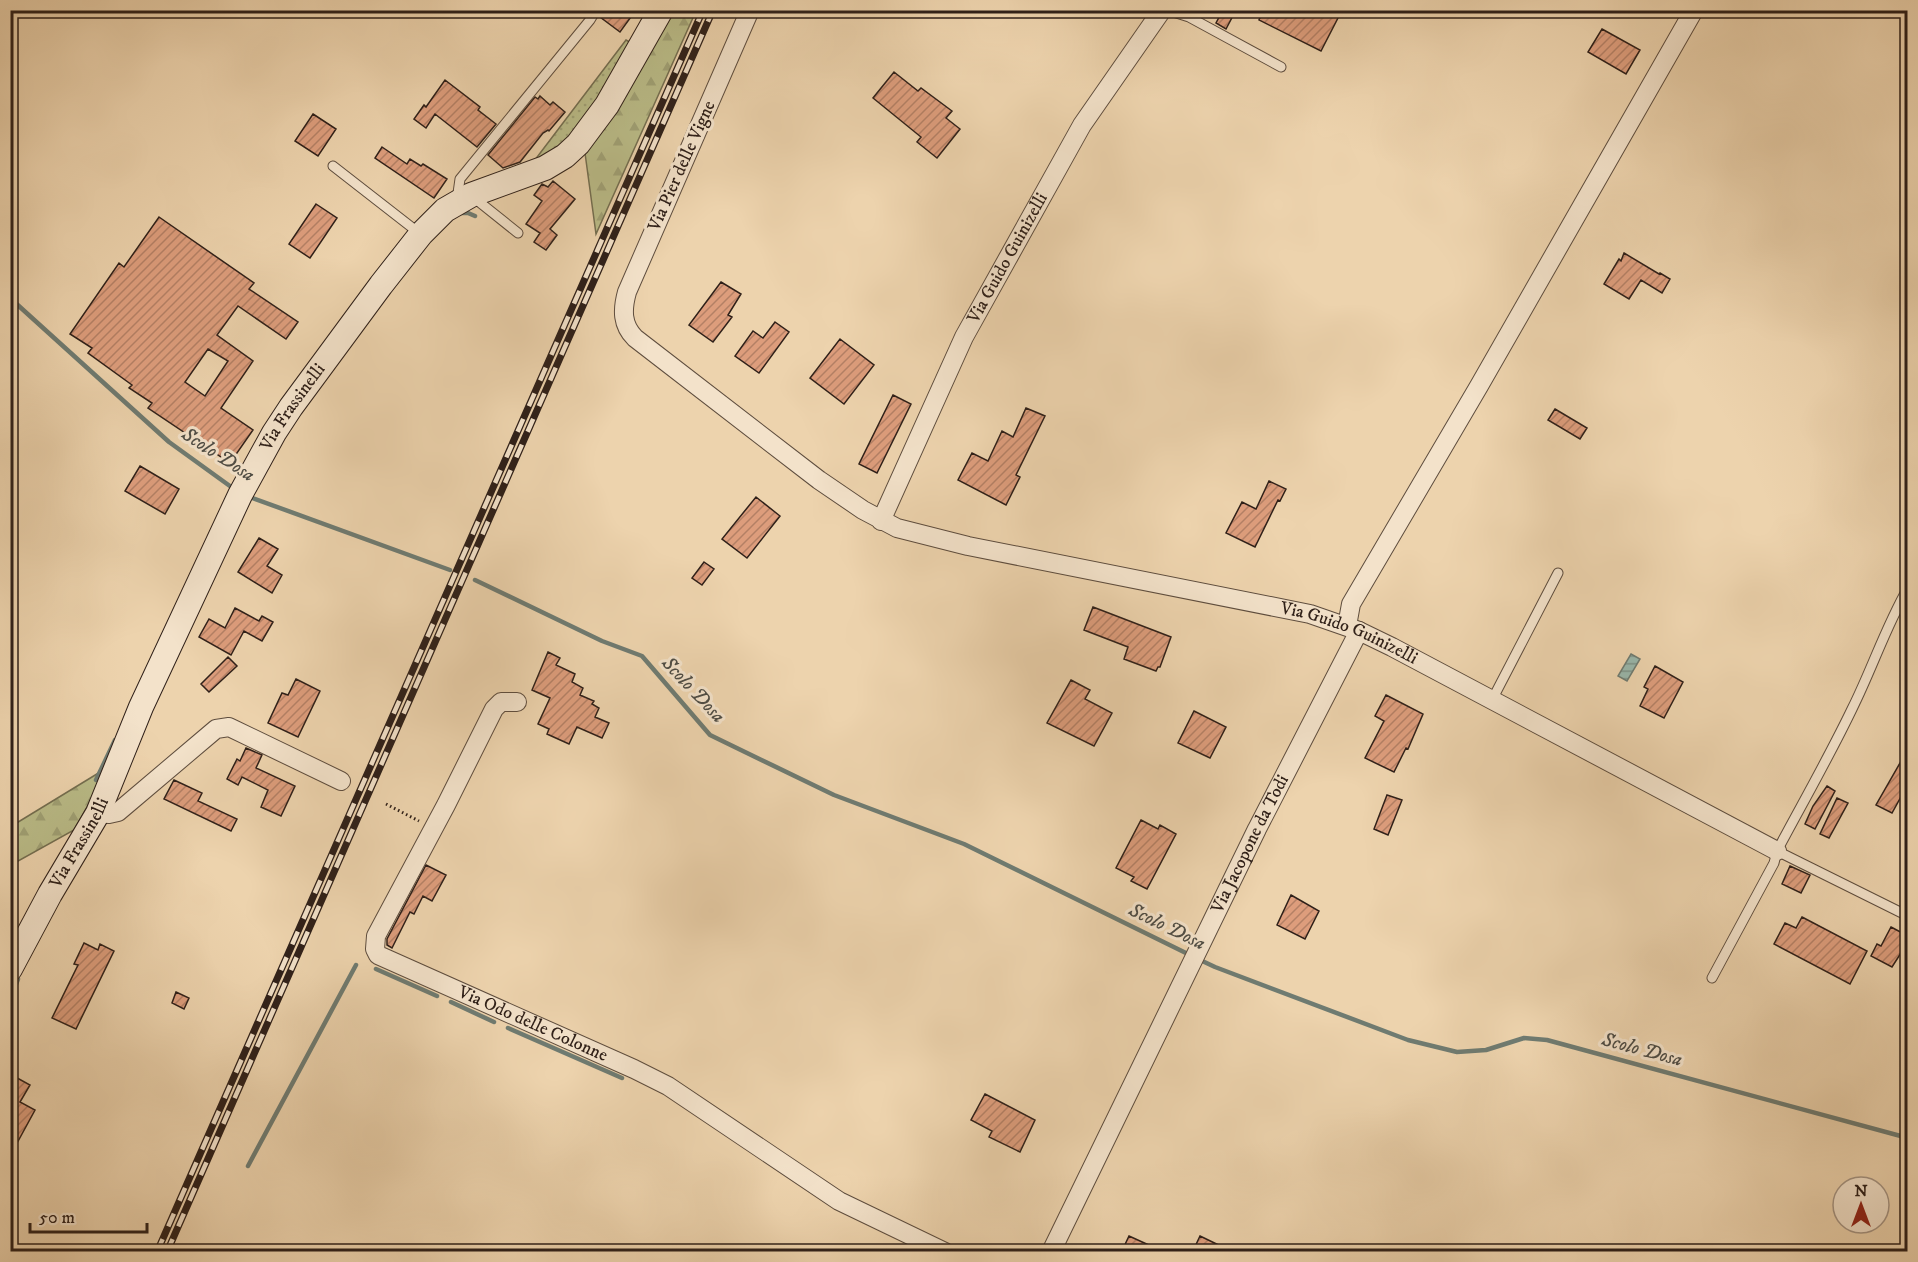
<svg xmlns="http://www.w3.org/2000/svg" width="1918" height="1262" viewBox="0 0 1918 1262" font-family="'IM FELL DW Pica',serif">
  <defs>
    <pattern id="grass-dots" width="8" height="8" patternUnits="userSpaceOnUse" patternTransform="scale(1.5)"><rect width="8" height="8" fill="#babc88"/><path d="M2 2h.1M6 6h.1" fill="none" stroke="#a0a175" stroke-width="1.8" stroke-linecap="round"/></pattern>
    <pattern id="forest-firs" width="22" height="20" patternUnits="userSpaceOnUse" patternTransform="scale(1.5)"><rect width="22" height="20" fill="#babc88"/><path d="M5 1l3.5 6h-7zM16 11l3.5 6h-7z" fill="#a0a175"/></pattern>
    <pattern id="water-rules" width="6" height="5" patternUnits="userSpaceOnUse" patternTransform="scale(1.5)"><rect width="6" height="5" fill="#99b7ab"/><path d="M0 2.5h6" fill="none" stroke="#7d948a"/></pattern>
    <pattern id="building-hatch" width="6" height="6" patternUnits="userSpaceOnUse" patternTransform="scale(1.5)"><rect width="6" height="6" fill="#dd9d7c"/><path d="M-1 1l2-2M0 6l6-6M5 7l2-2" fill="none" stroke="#b48065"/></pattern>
  </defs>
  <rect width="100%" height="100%" fill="#edd3ad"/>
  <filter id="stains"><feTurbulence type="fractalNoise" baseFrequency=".00333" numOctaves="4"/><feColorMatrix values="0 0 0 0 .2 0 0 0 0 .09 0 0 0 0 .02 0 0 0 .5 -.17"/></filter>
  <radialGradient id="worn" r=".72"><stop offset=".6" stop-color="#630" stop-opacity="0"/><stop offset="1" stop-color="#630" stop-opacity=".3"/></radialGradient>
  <path fill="url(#grass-dots)" stroke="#746e50" stroke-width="1.5" d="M626 40 635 45 590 121 525 173Z"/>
  <path fill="url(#forest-firs)" stroke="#746e50" stroke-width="1.5" d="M671 11H696L596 234 585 153Z
    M110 766 74 830 11 865 10 827Z"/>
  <path fill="url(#water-rules)" stroke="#6f7b71" stroke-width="1.5" d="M1631 654 1640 659 1627 681 1618 676Z"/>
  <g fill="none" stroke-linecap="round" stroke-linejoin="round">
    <path stroke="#6f7b71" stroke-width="4.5" d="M461 213H468L475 216
      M10 298 169 442 234 489
      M247 496 450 570
      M475 580 602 641 642 656 710 735 834 795 964 844 1190 955
      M96 780 115 740
      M1198 959 1215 967 1408 1040 1457 1052 1486 1050 1524 1038 1547 1040 1908 1138
      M376 969 437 996
      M10 1001 18 979
      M451 1002 494 1022
      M508 1028 622 1078
      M248 1166 356 965"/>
  </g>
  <path fill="url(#building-hatch)" stroke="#2f2019" stroke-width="1.5" fill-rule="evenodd" d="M603 10H636L620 32 600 17Z
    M1223 10H1236L1226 29 1216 23Z
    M1263 10H1333L1340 14 1321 51 1259 20Z
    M1602 29 1640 50 1626 74 1588 52Z
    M894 72 918 91 921 88 952 111 946 118 960 129 937 158 917 142 921 137 873 98Z
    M445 80 480 107 478 110 496 124 477 147 435 114 426 128 414 119 424 105 426 107Z
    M540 96 550 105 553 102 565 112 549 131 548 130 543 133 520 162 503 168 488 155 535 97 538 99Z
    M313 114 336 129 318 156 295 141Z
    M382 147 407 164 410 159 421 166 423 164 447 179 434 198 375 158Z
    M553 181 575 199 550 229 557 235 546 250 534 242 540 233 526 224 542 201 534 195 542 184 548 187Z
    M316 204 337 218 310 258 289 244Z
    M159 217 254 283 249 289 298 322 286 339 238 306 217 335 253 361 221 408 253 430 230 463 148 408 152 403 129 388 132 385 88 353 92 348 70 334 119 263 124 267ZM208 349 228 361 205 396 185 382Z
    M1624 253 1659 274 1660 273 1670 279 1662 293 1641 280 1629 299 1604 284 1619 259 1621 261Z
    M721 282 741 294 728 315 732 317 713 342 689 325Z
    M775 322 789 332 759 373 735 356 753 331 763 338Z
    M840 339 874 365 844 404 810 378Z
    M893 395 911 404 877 473 859 464Z
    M1026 408 1045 416 1016 475 1020 477 1006 505 958 480 972 453 988 461 1002 431 1013 437Z
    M1555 409 1587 428 1580 439 1548 420Z
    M140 466 179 489 165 514 125 491Z
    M1269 481 1286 489 1280 501 1278 500 1255 547 1226 533 1242 502 1256 509Z
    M756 497 780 516 747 558 722 539Z
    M259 538 278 549 267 566 282 575 272 593 238 572Z
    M704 562 714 569 702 585 692 578Z
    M1093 607 1171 637 1160 667H1158L1156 671 1124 659 1128 647 1084 630Z
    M235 608 259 621 262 616 273 622 262 641 244 631 231 655 199 637 209 619 225 628Z
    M548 652 560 658 556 665 575 674 572 682 583 688 580 695 594 701 592 704 599 708 595 717 609 723 602 738 577 727 569 744 547 734 549 729 538 724 550 698 532 690Z
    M228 657 237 666 209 692 201 684Z
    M1655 666 1683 682 1664 718 1640 706 1648 689 1644 687Z
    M296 679 320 691 298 737 268 723 282 693 288 695Z
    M1071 680 1090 690 1085 699 1112 713 1094 746 1047 723Z
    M1386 695 1423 714 1408 749 1406 748 1394 772 1365 758 1384 721 1375 716Z
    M1194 711 1226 727 1210 758 1178 743Z
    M246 748 262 755 256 768 295 786 281 816 261 807 268 790 242 777 238 785 227 779 237 759 240 761Z
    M1908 749V784L1892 813 1876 805Z
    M174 780 202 793 198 801 237 819 231 831 164 799Z
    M1827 786 1835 791 1815 829 1805 824 1813 806Z
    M1387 795 1402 800 1388 835 1374 829Z
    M1837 798 1848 803 1829 838 1820 834Z
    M1141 820 1158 829 1160 825 1176 834 1147 889 1131 881 1134 877 1116 868Z
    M426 865 446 875 432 901 423 896 414 914 410 912 392 948 387 945V939Z
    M1790 866 1810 875 1801 893 1782 884Z
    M1291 895 1319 911 1305 939 1277 925Z
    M1802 917 1867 951 1850 984 1774 944 1785 923 1796 928Z
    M1891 927 1908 936V942L1892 967 1871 956 1877 944 1881 946Z
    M84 943 98 950 100 944 114 951 76 1029 52 1018 78 965 74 964Z
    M176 992 189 998 184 1009 172 1003Z
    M10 1074 30 1085 20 1102 35 1110 10 1156Z
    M985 1094 1035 1120 1020 1152 989 1137 992 1131 971 1120Z
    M1129 1236 1162 1251H1122Z
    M1200 1236 1231 1251H1193Z"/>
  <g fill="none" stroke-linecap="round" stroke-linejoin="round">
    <defs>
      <path id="lane" d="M1167 10 1189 17 1281 67
        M333 166 419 233
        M473 197 518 233
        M457 200 460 179 590 20 596 10
        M1492 700 1558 573
        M1777 851 1908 916
        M1712 978 1774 863 1777 851C1802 804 1829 757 1852 709 1872 669 1886 626 1908 588"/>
      <g id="street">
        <path id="s1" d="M750 10 627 292C622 310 622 325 635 338L819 480 863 510 897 528 968 546 1310 614 1359 631 1392 647 1777 851"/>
        <path id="s2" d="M881 521 964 337 1082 125 1162 10"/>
        <path d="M1347 626 1351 604 1479 386 1694 10"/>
        <path id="s3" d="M517 702H501L494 709 446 805 376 936 375 949 378 955 634 1069 668 1086 839 1201 945 1252"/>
        <path d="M98 813 109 814 118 812 216 729 229 727 341 781"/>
        <path id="s4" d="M1051 1252 1257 829 1359 631"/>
      </g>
      <g id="secondary">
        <path id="s5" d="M10 969 50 894 98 813 141 707 240 495 274 433 291 407 381 285 421 234 445 210 471 195 545 168 565 156 578 144 607 105 661 10"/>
      </g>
    </defs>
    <use href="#lane" stroke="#5e4d3e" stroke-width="11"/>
    <use href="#street" stroke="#5e4d3e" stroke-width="20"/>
    <use href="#secondary" stroke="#2f2019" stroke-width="26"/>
    <path stroke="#2f2019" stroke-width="3" stroke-dasharray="1.5 3" stroke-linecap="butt" d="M386 804 419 821"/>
    <use href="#lane" stroke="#f3e2ca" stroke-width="9"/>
    <use href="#street" stroke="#f3e2ca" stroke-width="18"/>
    <use href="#secondary" stroke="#f3e2ca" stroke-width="24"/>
    <defs>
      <path id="rail" d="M157 1252 703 10
        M167 1252 713 10"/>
    </defs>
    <use href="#rail" stroke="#2f2019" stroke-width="7"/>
    <use href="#rail" stroke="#f3e2ca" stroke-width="4.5" stroke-dasharray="14" stroke-linecap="butt"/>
  </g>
  <g text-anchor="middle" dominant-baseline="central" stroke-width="6" stroke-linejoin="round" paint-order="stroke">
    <g font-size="18" fill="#2f2019" stroke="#f3e2ca">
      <text transform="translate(682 166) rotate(-66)">Via Pier delle Vigne</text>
      <text stroke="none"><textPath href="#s2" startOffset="292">Via Guido Guinizelli</textPath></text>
      <text stroke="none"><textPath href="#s5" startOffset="630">Via Frassinelli</textPath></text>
      <text stroke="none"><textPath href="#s1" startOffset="1146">Via Guido Guinizelli</textPath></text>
      <text stroke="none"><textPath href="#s5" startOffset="144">Via Frassinelli</textPath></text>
      <text stroke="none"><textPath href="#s4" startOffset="454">Via Jacopone da Todi</textPath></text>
      <text stroke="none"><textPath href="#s3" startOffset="471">Via Odo delle Colonne</textPath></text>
    </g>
    <g font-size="20" font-style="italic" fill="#4f4d45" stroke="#f3e2ca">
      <text transform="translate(218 455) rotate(33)">Scolo Dosa</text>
      <text transform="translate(693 690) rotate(47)">Scolo Dosa</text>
      <text transform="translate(1167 927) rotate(26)">Scolo Dosa</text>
      <text transform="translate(1642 1050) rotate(15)">Scolo Dosa</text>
    </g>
  </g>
  <rect width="1918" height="1262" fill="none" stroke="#edd3ad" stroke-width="36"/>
  <rect x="12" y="12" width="1894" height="1238" fill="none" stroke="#2f2019" stroke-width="3"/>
  <rect x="18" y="18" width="1882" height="1226" fill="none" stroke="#2f2019" stroke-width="1.5"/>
  <g transform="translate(1861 1205)"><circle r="28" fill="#f3e2ca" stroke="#a59483" stroke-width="1.5"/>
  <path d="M0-4.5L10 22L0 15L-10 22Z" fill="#8f2418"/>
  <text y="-9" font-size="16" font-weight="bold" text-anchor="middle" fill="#2f2019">N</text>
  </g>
  <path d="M30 1223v9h117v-9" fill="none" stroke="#2f2019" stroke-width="3"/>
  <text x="39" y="1223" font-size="18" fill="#2f2019" stroke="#f3e2ca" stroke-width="4.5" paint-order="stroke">50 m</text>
  <rect width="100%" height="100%" filter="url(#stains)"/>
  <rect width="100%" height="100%" fill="url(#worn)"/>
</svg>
